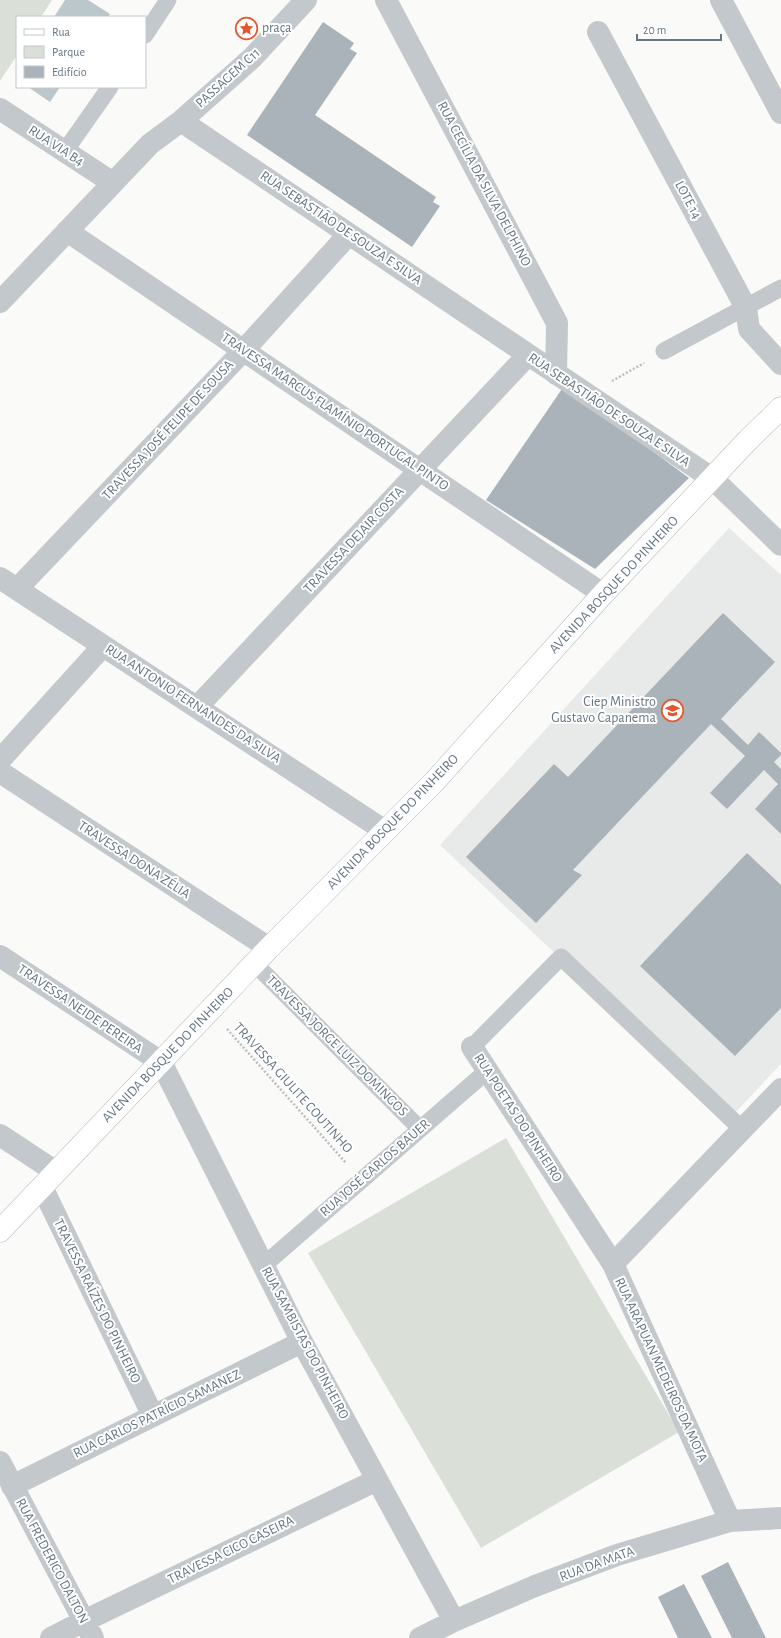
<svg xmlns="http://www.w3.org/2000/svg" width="781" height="1638" viewBox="0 0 781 1638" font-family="'Alegreya Sans',sans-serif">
  <rect width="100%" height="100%" fill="#fafaf8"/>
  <path fill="#e8e9e9" d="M729 528 781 575V1064L730 1118 440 845Z"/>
  <path fill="#dadfd7" d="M0 0H52L41 17H17V55L0 81Z
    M506 1138 679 1432 481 1548 308 1253Z"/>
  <path fill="#bbc7cb" d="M65 0H88L110 14 108 17H54Z
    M28 87H60L50 102Z"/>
  <path fill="#aab3b9" d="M323 22 354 43 350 49 357 53 315 115 436 197 433 202 440 206 412 247 247 135Z
    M564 386 689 478 595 569 486 500Z
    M723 613 775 662 721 719 748 745 759 732 781 753V755L774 762 781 769V834L755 809 778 784 764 770 727 809 710 793 745 756 711 724 573 870 582 875 536 923 466 857 554 764 568 777Z
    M747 853 781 885V1008L735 1056 640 966Z
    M728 1562 766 1638H732L701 1576Z
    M684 1584 695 1605 712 1638H678L658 1597Z"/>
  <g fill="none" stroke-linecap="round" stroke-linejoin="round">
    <defs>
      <path id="secondary" d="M0 1231 269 948 434 782 603 594 748 440 781 408"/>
    </defs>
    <use href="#secondary" stroke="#b3babf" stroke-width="23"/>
    <path stroke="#bbbfc2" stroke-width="2.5" stroke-dasharray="2 2" stroke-linecap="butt" d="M612 381 644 363
      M227 1029 346 1163"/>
    <path stroke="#c3c8cc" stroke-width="17" d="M145 35 168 0
      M65 151 110 87
      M664 351 781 288
      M254 963 420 1129
      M472 1047 561 957 743 1130
      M264 1265 487 1071"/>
    <path stroke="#c3c8cc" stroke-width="22" d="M386 0 557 323 556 374
      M721 0 781 113
      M598 32 746 308 749 329 781 364
      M0 109 113 183
      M181 121 713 479 781 545
      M67 231 603 594
      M0 302 150 144 181 121 252 58 306 0
      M0 578 385 831
      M17 589 244 350 349 234
      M197 707 528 355
      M0 760 103 646
      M0 772 269 948
      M0 956 161 1062 302 1342 454 1621
      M472 1047 613 1264
      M0 1135 56 1172
      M42 1187 153 1416
      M0 1462 93 1638
      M12 1486 302 1342
      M730 1521 613 1264 781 1089
      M51 1638 84 1621 377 1480
      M420 1638 454 1621 535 1586 617 1555 730 1521 781 1518"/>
    <use href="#secondary" stroke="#fff" stroke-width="22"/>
  </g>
  <defs>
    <symbol id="sight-ring" viewBox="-11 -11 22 22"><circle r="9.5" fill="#fff" stroke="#e4572e" stroke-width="1.5"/><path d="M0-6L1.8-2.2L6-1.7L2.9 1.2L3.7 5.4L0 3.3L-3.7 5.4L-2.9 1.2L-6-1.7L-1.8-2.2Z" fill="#e4572e"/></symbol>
    <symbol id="school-ring" viewBox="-11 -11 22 22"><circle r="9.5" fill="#fff" stroke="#e4572e" stroke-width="1.5"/><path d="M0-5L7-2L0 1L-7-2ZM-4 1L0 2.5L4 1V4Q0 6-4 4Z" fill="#e4572e"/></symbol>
  </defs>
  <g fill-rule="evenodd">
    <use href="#sight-ring" x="234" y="16" width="25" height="25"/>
    <use href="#school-ring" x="660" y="698" width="25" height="25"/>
  </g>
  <g text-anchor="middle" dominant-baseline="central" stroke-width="4" stroke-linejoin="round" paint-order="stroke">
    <g font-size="14" fill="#657683" stroke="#fff" text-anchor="start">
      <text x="262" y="28">praça</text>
      <text x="656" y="702" text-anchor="end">Ciep Ministro<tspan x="656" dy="16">Gustavo Capanema</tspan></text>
    </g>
    <g font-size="14" fill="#657683" stroke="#fff">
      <text transform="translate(228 78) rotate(-42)">PASSAGEM C11</text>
      <text transform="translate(56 146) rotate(33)">RUA VIA B4</text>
      <text transform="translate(484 184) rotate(62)">RUA CECÍLIA DA SILVA DELPHINO</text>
      <text transform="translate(688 200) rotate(62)">LOTE 14</text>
      <text transform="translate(341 228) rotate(34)">RUA SEBASTIÃO DE SOUZA E SILVA</text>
      <text transform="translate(609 410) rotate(34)">RUA SEBASTIÃO DE SOUZA E SILVA</text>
      <text transform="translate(335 412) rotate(34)">TRAVESSA MARCUS FLAMÍNIO PORTUGAL PINTO</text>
      <text transform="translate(168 430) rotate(-47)">TRAVESSA JOSÉ FELIPE DE SOUSA</text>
      <text transform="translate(354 540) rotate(-47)">TRAVESSA DEJAIR COSTA</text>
      <text transform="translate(614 585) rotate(-47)">AVENIDA BOSQUE DO PINHEIRO</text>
      <text transform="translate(193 704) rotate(33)">RUA ANTONIO FERNANDES DA SILVA</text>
      <text transform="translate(393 822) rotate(-46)">AVENIDA BOSQUE DO PINHEIRO</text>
      <text transform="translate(134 860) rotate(33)">TRAVESSA DONA ZÉLIA</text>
      <text transform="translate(80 1009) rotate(34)">TRAVESSA NEIDE PEREIRA</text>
      <text transform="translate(337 1046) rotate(45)">TRAVESSA JORGE LUIZ DOMINGOS</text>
      <text transform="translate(168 1055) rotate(-46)">AVENIDA BOSQUE DO PINHEIRO</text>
      <text transform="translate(293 1088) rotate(48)">TRAVESSA GIULITE COUTINHO</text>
      <text transform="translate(518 1118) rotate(57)">RUA POETAS DO PINHEIRO</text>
      <text transform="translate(375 1168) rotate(-41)">RUA JOSÉ CARLOS BAUER</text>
      <text transform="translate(97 1301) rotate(64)">TRAVESSA RAÍZES DO PINHEIRO</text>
      <text transform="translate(305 1343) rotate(62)">RUA SAMBISTAS DO PINHEIRO</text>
      <text transform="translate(661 1370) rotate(65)">RUA ARAPUAN MEDEIROS DA MOTA</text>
      <text transform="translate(157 1414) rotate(-26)">RUA CARLOS PATRÍCIO SAMANEZ</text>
      <text transform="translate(231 1550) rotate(-26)">TRAVESSA CICO CASEIRA</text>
      <text transform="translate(52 1561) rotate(62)">RUA FREDERICO DALTON</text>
      <text transform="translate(597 1564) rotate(-20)">RUA DA MATA</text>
    </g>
  </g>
  <rect x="16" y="16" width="130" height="72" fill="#ffffff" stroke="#c1c8cd"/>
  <rect x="24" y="29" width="20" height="6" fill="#ffffff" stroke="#c1c8cd"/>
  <text x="52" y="36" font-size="12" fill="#657683">Rua</text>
  <rect x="24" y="46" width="20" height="12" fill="#dadfd7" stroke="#c1c8cd"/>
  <text x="52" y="56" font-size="12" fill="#657683">Parque</text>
  <rect x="24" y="66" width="20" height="12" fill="#aab3b9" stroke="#c1c8cd"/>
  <text x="52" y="76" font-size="12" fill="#657683">Edifício</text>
  <path d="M637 34v6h84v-6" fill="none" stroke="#657683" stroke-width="2"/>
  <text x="643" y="34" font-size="12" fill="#657683" stroke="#ffffff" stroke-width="3" paint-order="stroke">20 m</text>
</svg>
